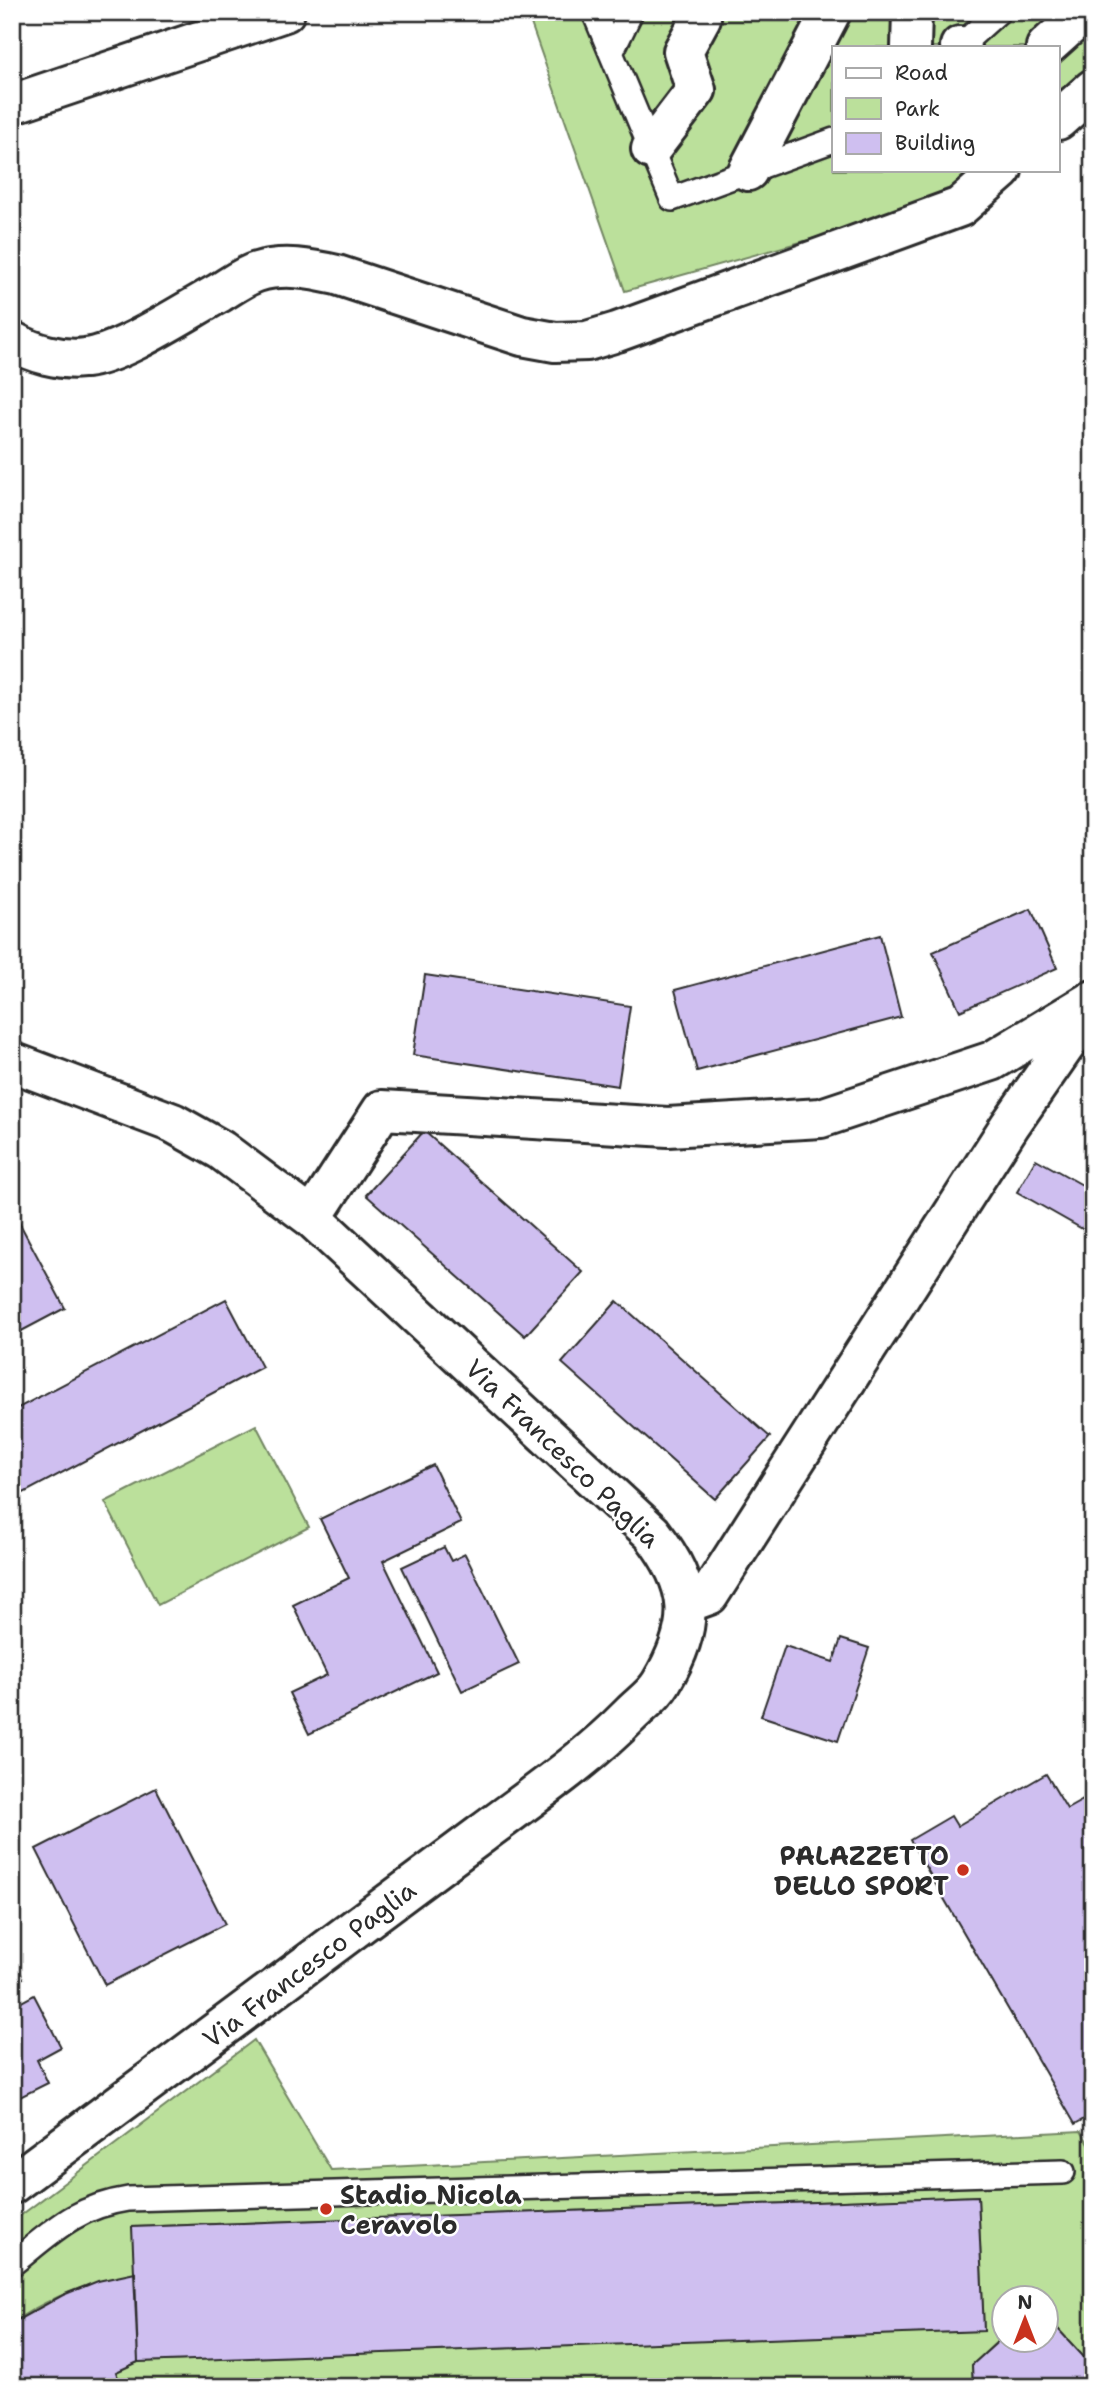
<svg xmlns="http://www.w3.org/2000/svg" width="1105" height="2399" viewBox="0 0 1105 2399" font-family="'Shantell Sans',sans-serif">
  <rect width="100%" height="100%" fill="#fff"/>
  <filter id="ink" filterUnits="userSpaceOnUse"><feTurbulence type="fractalNoise" baseFrequency=".0143" numOctaves="2"/><feDisplacementMap in="SourceGraphic" scale="14" xChannelSelector="R" yChannelSelector="G"/><feConvolveMatrix kernelMatrix="1 2 1 2 8 2 1 2 1" color-interpolation-filters="sRGB"/></filter>
  <g filter="url(#ink)">
    <path fill="#bbe09b" stroke="#738663" stroke-width="2" d="M527 12H1093V84L1058 117V47H834V170H1000L973 194 625 291Z
      M256 1425 309 1527 158 1605 105 1502Z
      M254 2040 331 2170 1081 2131 1093 2151V2367L1046 2316V2298H1004L1003 2336 972 2365 973 2387H121L116 2372 138 2362 984 2330 978 2196 133 2227 135 2274C91 2282 48 2297 12 2323V2222Z"/>
    <path fill="#cfbff0" stroke="#2b2b2b" stroke-width="2" d="M1031 909 1057 968 960 1011 933 952Z
      M880 935 901 1017 697 1071 675 990Z
      M425 975 630 1006 618 1086 413 1055Z
      M424 1131 583 1272 525 1336 366 1195Z
      M1036 1159 1093 1191V1235L1017 1192Z
      M12 1209 65 1308 12 1336Z
      M226 1299 262 1367 18 1496 12 1486V1411Z
      M617 1301 770 1437 715 1499 562 1363Z
      M433 1465 461 1523 383 1561 437 1672 309 1734 289 1693 327 1675 293 1605 349 1578 320 1519Z
      M444 1547 451 1561 465 1554 519 1664 462 1691 402 1567Z
      M841 1639 869 1648 838 1741 761 1716 785 1646 833 1662Z
      M1046 1774 1067 1809 1083 1800 1093 1817V2114L1075 2124 910 1840 951 1816 957 1826Z
      M156 1788 225 1924 105 1985 36 1849Z
      M12 1957 23 1978 12 1984Z
      M34 1995 61 2047 37 2060 48 2083 12 2101V2007Z
      M978 2196 984 2331 138 2362 132 2227Z
      M135 2273 138 2362 116 2372 121 2387H12V2323L63 2295 98 2281Z
      M1046 2316 1093 2367V2380L1084 2387H973L972 2365 1004 2336V2340H1046Z"/>
    <g fill="none" stroke-linecap="round" stroke-linejoin="round">
      <defs>
        <path id="lane" d="M594 12 672 199 834 140
          M959 47 998 12
          M611 53 631 12
          M12 2264C52 2232 75 2207 128 2199L1063 2172"/>
        <path id="street" d="M960 46 961 47
          M911 47 912 12
          M1046 47 1085 12
          M12 104 285 12
          M1058 120 1093 89
          M651 149 696 90 683 51 701 18
          M748 171 831 12
          M12 341C33 353 60 361 85 358 120 355 186 311 219 293 231 286 244 276 257 272 284 264 310 269 337 275L522 336 555 342 587 341 617 332 960 207 1002 170
          M12 1062 173 1123 221 1150 312 1218 652 1533C694 1588 696 1624 661 1683 654 1695 641 1704 631 1714 587 1759 534 1795 483 1833 327 1951 170 2068 12 2184
          M312 1218 382 1110 668 1127 821 1118 992 1061 1093 1000
          M687 1603 709 1595 1010 1125 1092 1007"/>
      </defs>
      <use href="#lane" stroke="#2b2b2b" stroke-width="28"/>
      <use href="#street" stroke="#2b2b2b" stroke-width="44"/>
      <use href="#lane" stroke="#fff" stroke-width="23"/>
      <use href="#street" stroke="#fff" stroke-width="38"/>
    </g>
  </g>
  <g fill="#c8321e" stroke="#fff" stroke-width="2.5">
    <circle cx="963" cy="1870" r="7"/>
    <circle cx="326" cy="2209" r="7"/>
  </g>
  <g text-anchor="middle" dominant-baseline="central" stroke-width="5" stroke-linejoin="round" paint-order="stroke">
    <g font-size="26" fill="#2b2b2b" stroke="#fff">
      <text transform="translate(563 1453) rotate(44)">Via Francesco Paglia</text>
      <text transform="translate(309 1964) rotate(-37)">Via Francesco Paglia</text>
    </g>
    <g font-size="26" font-weight="bold" fill="#2b2b2b" stroke="#fff" text-anchor="end">
      <text x="949" y="1855">PALAZZETTO<tspan x="949" dy="30">DELLO SPORT</tspan></text>
      <text x="340" y="2194" text-anchor="start">Stadio Nicola<tspan x="340" dy="30">Ceravolo</tspan></text>
    </g>
  </g>
  <rect width="1105" height="2399" fill="none" stroke="#fff" stroke-width="42"/>
  <rect x="21" y="21" width="1063" height="2357" fill="none" stroke="#2b2b2b" stroke-width="2.5" filter="url(#ink)"/>
  <rect x="832" y="46" width="228" height="126" fill="#ffffff" stroke="#aaaaaa" stroke-width="2"/>
  <rect x="846" y="68" width="35" height="10" fill="#ffffff" stroke="#aaaaaa" stroke-width="2"/>
  <text x="895" y="80" font-size="21" fill="#2b2b2b">Road</text>
  <rect x="846" y="98" width="35" height="21" fill="#bbe09b" stroke="#aaaaaa" stroke-width="2"/>
  <text x="895" y="116" font-size="21" fill="#2b2b2b">Park</text>
  <rect x="846" y="133" width="35" height="21" fill="#cfbff0" stroke="#aaaaaa" stroke-width="2"/>
  <text x="895" y="150" font-size="21" fill="#2b2b2b">Building</text>
  <g transform="translate(1025 2319)"><circle r="33" fill="#ffffff" stroke="#aaaaaa" stroke-width="2"/>
  <path d="M0-5L12 26L0 18L-12 26Z" fill="#c8321e"/>
  <text y="-10" font-size="19" font-weight="bold" text-anchor="middle" fill="#2b2b2b">N</text>
  </g>
</svg>
